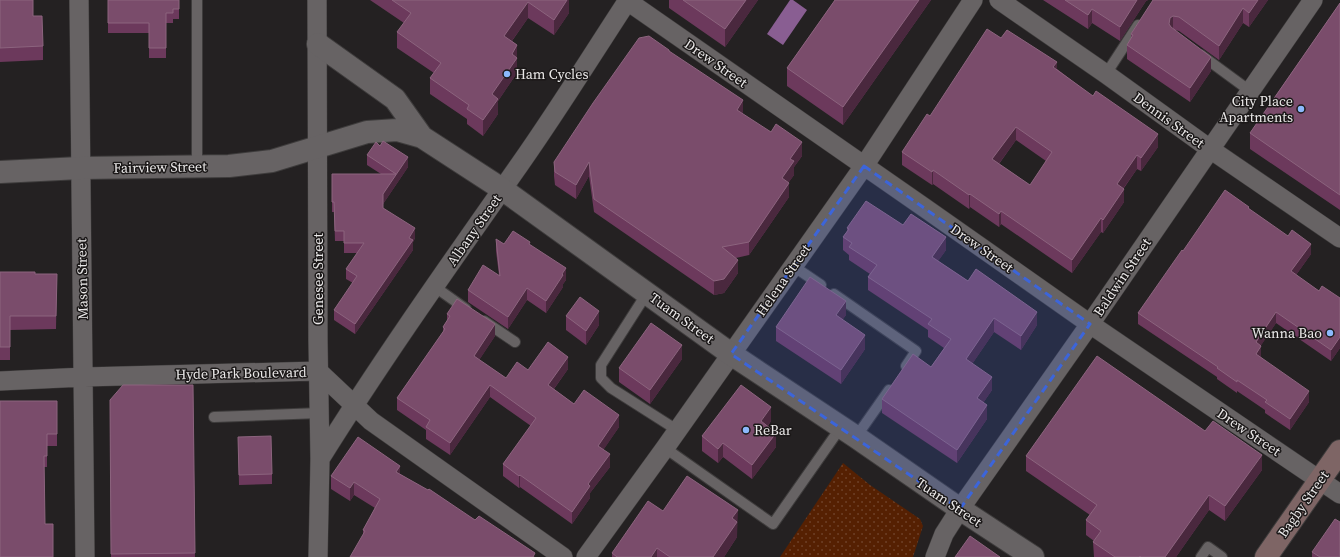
<svg xmlns="http://www.w3.org/2000/svg" width="1340" height="557" viewBox="0 0 1340 557" font-family="'Source Serif 4',serif">
  <defs>
    <pattern id="grass-dots" width="8" height="8" patternUnits="userSpaceOnUse"><rect width="8" height="8" fill="#552002"/><path d="M2 2h.1M6 6h.1" fill="none" stroke="#6e4027" stroke-width="1.8" stroke-linecap="round"/></pattern>
  </defs>
  <rect width="100%" height="100%" fill="#242122"/>
  <path fill="url(#grass-dots)" d="M843 463 870 485 920 519 923 526 913 557H780Z"/>
  <path fill="#895e92" d="M790 0H793L807 10 783 45 767 34Z"/>
  <g fill="none" stroke-linecap="round" stroke-linejoin="round">
    <defs>
      <path id="service" d="M197 0V166
        M1201 55 1250 91
        M1106 74 1138 25
        M793 266 821 285
        M435 287 466 309
        M647 293 601 365V378L611 388 677 430
        M834 294 916 351 906 366
        M484 321 515 342
        M214 417 320 413
        M856 437 889 390
        M665 448 773 524 841 427
        M1201 557 1208 547 1222 557"/>
      <path id="minor" d="M79 0 85 557
        M317 0 318 341 320 459 318 557
        M626 0 925 208 1090 324 1340 494
        M999 0 1106 74 1210 149 1340 238
        M0 381 84 377 318 371 371 421 563 557
        M320 459C383 358 452 261 520 164 558 110 592 55 628 0
        M586 557 665 448 864 166 973 0
        M935 557 944 534 960 509 1090 324 1313 0"/>
      <path id="tertiary" d="M318 44 395 99 422 137
        M0 172 80 168 229 166 272 161 367 132 397 130 422 137 502 189 731 354 856 437 960 509 1033 557"/>
      <path id="secondary" d="M1266 557 1340 451"/>
    </defs>
    <use href="#service" stroke="#3e3c3c" stroke-width="12"/>
    <use href="#minor" stroke="#3e3c3c" stroke-width="20"/>
    <use href="#tertiary" stroke="#3e3c3c" stroke-width="24"/>
    <use href="#secondary" stroke="#3e3c3c" stroke-width="24"/>
    <use href="#service" stroke="#676364" stroke-width="10"/>
    <use href="#minor" stroke="#676364" stroke-width="19"/>
    <use href="#tertiary" stroke="#676364" stroke-width="22"/>
    <use href="#secondary" stroke="#7e6565" stroke-width="22"/>
  </g>
  <path fill="#6c395c" fill-rule="evenodd" d="M0 0 33 16 43 46V60L0 62Z
    M108 0H179V19H173V23H166V58H149V33H108Z
    M370 0H569V13L554 35 528 18 512 41 517 45V73L498 101V114L483 136 467 124V119L430 94V78L434 73 397 48V32L404 23Z
    M669 0H758L725 47 669 8Z
    M835 0H931L843 125 787 86V68Z
    M1043 0H1148L1146 1 1120 41 1092 23 1088 29Z
    M1153 0H1268L1249 27 1243 23 1219 60 1179 31 1175 30 1211 71 1190 102 1127 59V45L1131 39V34Z
    M1340 3V210L1250 149V133Z
    M1001 38 1057 69 1158 147 1141 171 1137 169 1124 188V202L1103 233 1101 232 1072 273 1001 224 999 227 970 207 969 209 933 184 932 185 902 165V152L930 116ZM1016 140 1046 161 1030 185 999 164Z
    M669 51 743 114 802 156 794 167V175L788 183 789 197 749 255 736 258 738 273 724 293 714 295 594 212 589 176 576 199 555 185 554 176V162Z
    M367 155 408 167 383 204V208L415 238 413 242V250L355 334 334 320V310L353 283 346 279V269L357 253H344V241H335L334 212H332V174H381L367 165Z
    M1249 209 1311 254 1296 275 1319 291 1340 298V348L1331 361 1276 323 1261 345V357L1309 402 1290 430 1265 413V410L1237 391V393L1217 379V377L1138 324V313L1183 251Z
    M903 225 946 250 938 261 968 281 1037 325 1021 350 994 332 972 364 992 390 983 403 987 419 957 463 882 413V399L931 367 944 348 928 337V330L868 290V277L870 274 849 260V255L843 250V237L847 231V228Z
    M496 239 504 244 530 245 566 280 563 284V287L546 313 527 300 508 329 468 302V290L499 275 496 251Z
    M0 272 35 274H57L56 329 10 330V360H0Z
    M447 314 495 336 479 360 506 378 528 370 568 369 554 389 574 404 619 427 603 450 610 467 590 493V498L572 524 520 487 519 488 503 476V464L531 426 490 397 450 455 426 439V430L397 410V398L443 332V327L447 321Z
    M846 315 842 320 865 349 841 384 776 341V327Z
    M566 316 599 325 586 345 566 330Z
    M682 359 650 404 619 382V368Z
    M193 385 195 557H111L110 400Z
    M57 401V446H47V467H44L45 524 0 557Z
    M771 421 768 426 776 447 752 479 723 457 718 463 702 451V436Z
    M238 437 272 474V484L239 485Z
    M1026 456 1262 470 1225 521 1209 510 1176 557H1094L1093 542 1094 541 1086 535V520L1090 515 1026 471Z
    M400 474 475 520 535 557 363 536V530L375 508 354 495 350 501 331 489V476Z
    M663 511 738 526H737V537L724 557H612V553Z
    M1312 552 1340 557H1312Z"/>
  <path fill="#4a283e" d="M567 0H569V13L554 35V20Z
    M746 0H758L725 47V29Z
    M919 0H931L843 125V107Z
    M1137 0H1148L1146 1 1120 41V27Z
    M1258 0H1268L1249 27V13Z
    M528 2V18L504 52V36Z
    M1243 8V23L1219 60V46Z
    M1092 9V23L1088 29V15Z
    M1173 16V30L1169 24 1170 18Z
    M517 45V73L498 101V114L483 136V120L492 94 512 54Z
    M1211 57V71L1190 102V88Z
    M1057 62V75L1053 67Z
    M743 100V114L737 110Z
    M1016 127V140L992 173V159Z
    M1158 134V147L1141 171V158Z
    M802 142V156L794 167V175L782 192V178L790 159Z
    M1137 155V169L1117 197V184Z
    M408 157V167L383 204V194Z
    M589 162V176L576 199V185Z
    M933 170V184L932 185V172Z
    M789 183V197L749 255V242Z
    M1124 189V202L1103 233V220Z
    M970 194V207L969 209V195Z
    M1001 211V224L999 227V214Z
    M1101 218V232L1072 273V260Z
    M415 228V238L413 242V250L355 334V324Z
    M946 237V250L932 270V257Z
    M1311 244V254L1291 282V271Z
    M738 260V273L724 293 714 295V281Z
    M566 268V280L563 284V287L546 313V301Z
    M527 288V300L508 329V317Z
    M846 301V315L836 329V315Z
    M599 311V325L586 345V331Z
    M1037 312V325L1021 350V336Z
    M1276 312V323L1256 353V342Z
    M994 318V332L966 373V359Z
    M495 324V336L474 368V356Z
    M865 335V349L841 384V370Z
    M1340 337V348L1331 361V350Z
    M682 345V359L650 404V390Z
    M1261 346V357L1256 365V354Z
    M568 357V369L548 397V385Z
    M992 377V390L977 412V398Z
    M490 385V397L450 455V443Z
    M1309 391V402L1290 430V419Z
    M987 405V419L957 463V450Z
    M771 407V421L761 435V421Z
    M619 415V427L598 458V446Z
    M776 433V447L752 479V465Z
    M723 443V457L718 463V449Z
    M610 454V467L590 493V498L572 524V512L588 484Z
    M1262 455V470L1225 521V506Z
    M400 466V479L396 472Z
    M520 475V487L519 488V476Z
    M354 482V495L350 501V488Z
    M1209 495V510L1176 557H1165Z
    M738 510 737 537 724 557H713L732 518Z
    M657 548V557H651Z"/>
  <path fill="#7a4c6b" stroke="#8c647e" fill-rule="evenodd" d="M0 0H33V16H42L43 46 0 48Z
    M108 0H179V9H173V13H166V48H149V23H108Z
    M392 0H567L554 20 528 2 504 36 517 45 512 54 517 58 492 94 498 99 483 120 467 109 469 105 430 78 441 63 397 32 411 13Z
    M683 0H746L725 29Z
    M835 0H919L843 107 787 68Z
    M1065 0H1137L1120 27 1092 9 1088 15Z
    M1153 0H1258L1249 13 1243 8 1219 46 1179 17 1173 16 1170 18 1169 24 1171 27 1211 57 1190 88 1127 45 1133 35 1131 34Z
    M1340 3V195L1250 133Z
    M987 29 1001 38 1007 30 1057 62 1053 67 1093 96 1096 91 1158 134 1141 158 1137 155 1117 184 1124 189 1103 220 1101 218 1072 260 1001 211 999 214 970 194 969 195 933 170 932 172 902 152 927 114 930 116ZM1016 127 1052 152 1030 185 992 159Z
    M649 36 669 50V51L743 100 737 110 771 132 776 124 802 142 790 159 794 161 782 178 789 183 749 242 722 247 738 260 724 279 714 281 594 199 589 162 576 185 555 172 554 162 593 103 639 38Z
    M383 141 408 157 383 194V208L415 228 409 238 413 240 355 324 334 310 357 276 346 269 364 243H344V231H335L334 202H332V174H396L367 155 376 142 380 146Z
    M1225 190 1249 207 1248 208 1288 236 1292 230 1311 244 1291 271 1319 291 1322 286 1340 298V337L1331 350 1276 312 1256 342 1261 346 1256 354 1309 391 1290 419 1265 402 1267 400 1237 380V382L1217 368 1218 367 1138 313 1182 250 1183 251Z
    M866 201 903 225 911 214 946 237 932 257 968 281 976 269 1037 312 1021 336 994 318 966 359 992 377 977 398 987 405 957 450 882 399 913 354 931 367 951 339 928 324 932 319 868 277 877 265 849 247 852 243 843 237 849 229 847 228Z
    M513 231 530 242 529 244 566 268 562 274 563 275 546 301 527 288 508 317 468 290 483 265 500 276 496 239 504 244Z
    M0 272H35V274H57L56 316H10V347H0Z
    M810 277 846 301 836 315 865 335 841 370 776 327Z
    M580 297 599 311 586 331 566 316Z
    M457 299 495 324 474 356 506 378 517 362 528 370 548 342 568 357 548 385 574 404 584 390 619 415 598 446 610 454 588 484 590 486 572 512 520 475 519 476 503 464 536 418 490 385 450 443 426 427 430 420 397 398 445 329 443 327 450 316 447 314Z
    M651 323 682 345 650 390 619 368Z
    M1097 356 1205 431 1213 421 1262 455 1225 506 1209 495 1165 557H1141L1140 556 1139 557H1115L1093 542 1101 531 1086 520 1097 505 1026 456Z
    M123 385H193L195 553 111 554 110 400Z
    M741 385 771 407 761 421 776 433 752 465 723 443 718 449 702 436Z
    M0 401H57V434H47V456H44L45 524H53V557H0Z
    M271 436 272 474 239 475 238 437Z
    M358 437 400 466 396 472 428 490 429 489 475 520 479 516 535 553 533 557H350L365 531 363 530 380 499 354 482 350 488 331 476Z
    M687 476 738 510 732 518 737 522 713 557H670L657 548 651 557H617L612 553 648 501 663 511Z
    M1335 519 1340 522V557H1320L1312 552Z
    M970 536 1000 557H955Z"/>
  <path fill="#3c65da" fill-opacity="0.2" stroke="#3c65da" stroke-width="3" stroke-dasharray="8 5" stroke-linejoin="round" d="M864 166 1090 324 960 509 731 354Z"/>
  <g fill="#8bb9fc" stroke="#1b1818" stroke-width="1.5">
    <circle cx="507" cy="74" r="4"/>
    <circle cx="1301" cy="109" r="4"/>
    <circle cx="1330" cy="333" r="4"/>
    <circle cx="746" cy="430" r="4"/>
  </g>
  <g text-anchor="middle" dominant-baseline="central" stroke-width="3" stroke-linejoin="round" paint-order="stroke">
    <g font-size="14" fill="#eae8e8" stroke="#1b1818">
      <text transform="translate(716 63) rotate(35)">Drew Street</text>
      <text transform="translate(1169 120) rotate(36)">Dennis Street</text>
      <text transform="translate(160 167) rotate(-1)">Fairview Street</text>
      <text transform="translate(474 230) rotate(-55)">Albany Street</text>
      <text transform="translate(982 248) rotate(35)">Drew Street</text>
      <text transform="translate(1122 277) rotate(-56)">Baldwin Street</text>
      <text transform="translate(82 279) rotate(-91)">Mason Street</text>
      <text transform="translate(318 279) rotate(-90)">Genesee Street</text>
      <text transform="translate(783 280) rotate(-55)">Helena Street</text>
      <text transform="translate(682 318) rotate(36)">Tuam Street</text>
      <text transform="translate(241 373) rotate(-1)">Hyde Park Boulevard</text>
      <text transform="translate(1249 432) rotate(34)">Drew Street</text>
      <text transform="translate(949 502) rotate(34)">Tuam Street</text>
      <text transform="translate(1303 504) rotate(-55)">Bagby Street</text>
    </g>
    <g font-size="14" fill="#eae8e8" stroke="#1b1818" text-anchor="start">
      <text x="515" y="74">Ham Cycles</text>
      <text x="1293" y="101" text-anchor="end">City Place<tspan x="1293" dy="16">Apartments</tspan></text>
      <text x="1322" y="333" text-anchor="end">Wanna Bao</text>
      <text x="754" y="430">ReBar</text>
    </g>
  </g>
</svg>
